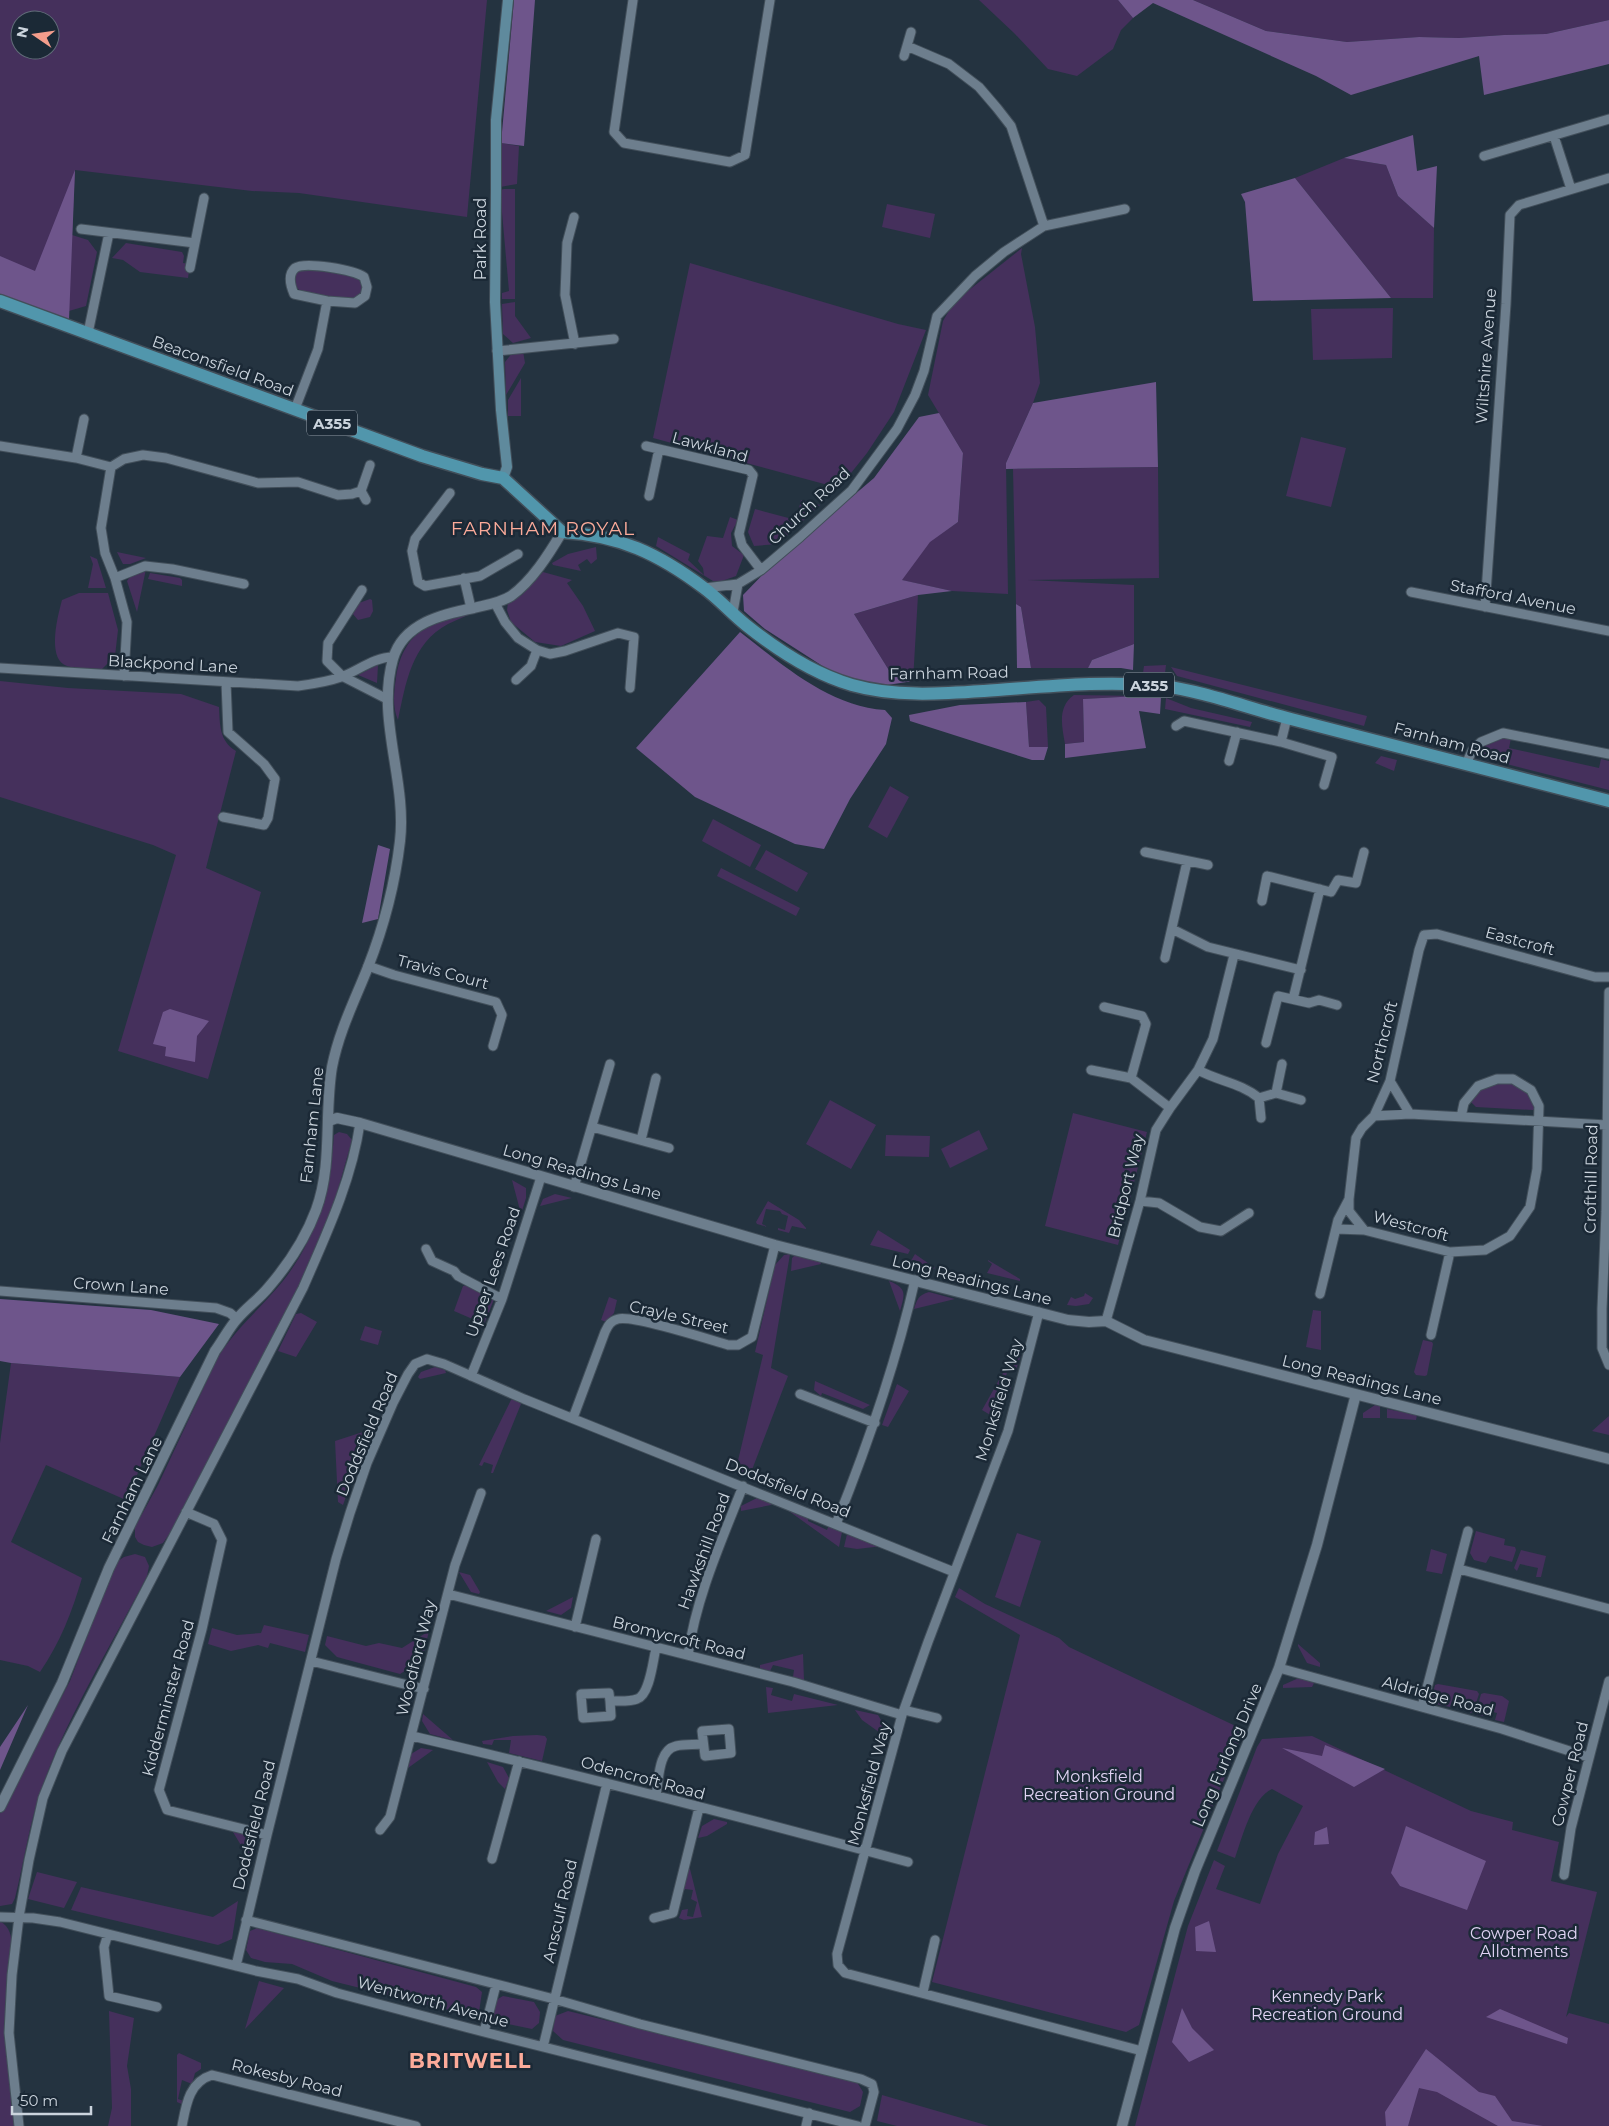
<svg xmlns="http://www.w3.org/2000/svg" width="1609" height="2126" viewBox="0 0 1609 2126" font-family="Montserrat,sans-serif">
  <rect width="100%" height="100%" fill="#243340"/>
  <path fill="#45305c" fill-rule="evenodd" d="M0 0H487L467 217 299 193 252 191 75 170 72 235 88 240 97 252 86 306 69 311V320L0 294ZM20 20H50V50H20Z
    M979 0H1118L1133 18 1121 30 1113 49 1077 76 1048 69 1014 33Z
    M1193 0H1609V20L1546 34 1504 35 1459 38 1419 37 1347 42 1266 31Z
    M501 143 519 146 517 184 500 187Z
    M1344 158 1386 165 1398 196 1434 228 1433 298H1391L1295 178Z
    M504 189H515V299H502V293L509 291 500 190Z
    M887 204 935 214 930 238 882 227Z
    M126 243 182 252 184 256 183 263 190 264 188 278 140 272 123 260 112 258Z
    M1022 248 1021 254 1035 327 1040 383 1033 403 1006 463 1008 594 952 591 901 580 930 541 958 522 963 453 928 395 943 321 954 302Z
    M690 263 898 324 926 330 894 412 867 453 839 488 653 438Z
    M304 269 355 276C362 281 363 285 361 293L352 300 300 291C294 285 293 279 297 272Z
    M515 302V316L531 338 513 343 503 334 502 304Z
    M1393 308 1392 358 1313 360 1311 309Z
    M523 351 525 363 506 395 505 362 513 352Z
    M521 378V416H508V400Z
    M1301 437 1346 448 1331 507 1286 496Z
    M1158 467 1159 578 1028 580 1134 585V644L1092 660 1088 668H1031L1021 607 1016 604 1013 469Z
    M801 500 820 505 778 544 754 546 748 532 755 509 796 520Z
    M730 517 738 520 731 533 732 546 744 555 736 576 722 581H713L656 546 658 537 690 554 688 560 704 575 703 568 698 561 707 536 723 538Z
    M596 547 597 559 591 564 587 559 578 565 581 571 553 565 552 563 568 554Z
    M117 552 146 558 130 564H123Z
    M90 556 97 559 106 588H88L93 564Z
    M146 569 137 612 127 581 132 574Z
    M543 572 572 580 567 583 583 606 595 631 561 646 535 642 511 622 507 610 508 603 522 595Z
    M150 573 180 578 182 580V586L148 579Z
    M79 593H108L118 630 115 656 102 669C92 668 77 669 67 666 46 659 58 615 62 600Z
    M918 595 913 681 890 672 854 614Z
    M370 599 372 600 373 611 370 617 358 620 352 613 359 603Z
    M480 610C469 615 458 619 448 624 411 644 406 683 398 720 392 707 394 691 396 678 404 626 436 622 480 610Z
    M378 665 377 683 358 675Z
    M1166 665 1165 673H1143L1144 666Z
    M1171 667 1367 716 1364 726 1177 676Z
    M0 681 68 688 181 694 219 707C220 724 219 741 236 751L206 868 261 892 208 1079 118 1051 176 855 153 845 0 797Z
    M1074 695 1139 696 1083 699 1084 742 1065 744C1062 726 1057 707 1074 695Z
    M1166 698 1191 708 1252 722 1250 727 1165 709Z
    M1039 700 1046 707 1048 747H1029L1026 702Z
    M1503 738H1511L1509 748 1599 768 1601 759 1609 761V790L1479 757 1485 745Z
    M1381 756 1397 760 1394 771 1375 763Z
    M890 786 909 797 887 838 868 827Z
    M713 819 761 845 750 867 702 841Z
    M766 850 808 873 797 892 755 869Z
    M721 868 800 908 796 916 717 876Z
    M1503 1076 1528 1088 1536 1106 1533 1110 1476 1107 1469 1100 1471 1096Z
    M830 1100 876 1125 851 1169 806 1144Z
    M1073 1113 1147 1132 1118 1245 1045 1226Z
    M979 1130 988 1149 950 1168 941 1149Z
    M339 1132 347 1134 352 1140 333 1207 306 1276 230 1418 181 1517 163 1543 152 1547 144 1545 138 1542 135 1537V1527L158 1485 218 1357C236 1328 262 1307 283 1281 317 1238 330 1188 334 1135Z
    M886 1135 930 1136 929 1157 885 1156Z
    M512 1180 526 1188V1198L521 1214Z
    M555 1194 572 1198 540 1206 543 1199Z
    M768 1201 799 1220 806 1228V1229L792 1226 789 1233 778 1230V1228L785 1230 788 1216 782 1214 780 1211 766 1209 762 1224 768 1227 757 1224 756 1222Z
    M878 1230 910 1250 908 1254 870 1245Z
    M790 1254 771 1368 788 1376 750 1475 736 1469 763 1355 755 1352 775 1265 784 1255Z
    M915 1254 935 1268 932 1270 909 1264Z
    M795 1255 820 1261 821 1264 791 1271 792 1258Z
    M988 1260 1020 1279V1281L987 1273 992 1264 988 1261Z
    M889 1281C907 1288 905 1294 900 1311Z
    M470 1285 495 1297 484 1324 454 1311 463 1286Z
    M929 1292 955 1299 914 1309C917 1300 918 1295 929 1292Z
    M1085 1293 1093 1298 1089 1304 1076 1306 1067 1305 1071 1297 1075 1299 1084 1296Z
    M609 1297 617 1300 614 1313 606 1322 601 1320Z
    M1313 1310 1321 1311V1350L1306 1347Z
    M301 1313 317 1322 296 1357 278 1351 296 1314Z
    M365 1326 382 1331 378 1345 360 1340Z
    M1423 1340 1432 1342 1433 1344 1427 1375 1425 1376 1416 1375 1414 1372Z
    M1016 1350 1021 1354 1016 1370 1008 1369 1004 1383 1011 1386 1010 1390 1002 1388 996 1410 1003 1412 997 1419 982 1410Z
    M11 1363 180 1377 126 1500 46 1465 11 1542 82 1578C72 1612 60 1643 40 1672L28 1666 0 1660V1443Z
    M435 1367 445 1370 446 1373 420 1379 418 1377 421 1372Z
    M815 1381 870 1405 863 1409 822 1393 821 1396 814 1390Z
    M897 1384 909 1391 888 1427 882 1425Z
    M514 1398 521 1404 493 1473H491L493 1465 484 1462 482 1466 479 1465 511 1400Z
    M1375 1405 1380 1406V1418H1363V1413Z
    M1387 1409 1417 1415 1416 1420 1387 1418Z
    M1609 1416V1435L1592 1431Z
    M366 1431 370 1433 368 1437 362 1436 356 1449 362 1452 357 1467 350 1465 343 1485 349 1488 343 1505 338 1502 335 1441Z
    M759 1497 772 1503 771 1505 741 1511V1506Z
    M786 1509 808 1513V1521L827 1530 830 1522 843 1527 839 1547Z
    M848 1530 883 1546 857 1549 844 1547Z
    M1476 1531 1505 1539 1504 1545 1515 1547 1516 1550 1512 1562 1490 1556 1486 1563 1474 1560 1470 1553Z
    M1017 1533 1041 1541 1020 1607 995 1597Z
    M1431 1549 1447 1554 1442 1574 1426 1571Z
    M1521 1550 1546 1556 1541 1577H1536L1538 1568 1520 1564 1517 1571 1514 1568Z
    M135 1554 145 1557 149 1566 147 1576C111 1646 67 1716 41 1790 29 1825 24 1862 15 1898L12 1904 0 1906V1813L70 1681 115 1563 124 1557Z
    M459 1572 470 1575 480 1592 479 1594 471 1592Z
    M959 1588 985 1604 1059 1638 1069 1647 1244 1730 1174 1901 1139 2025 1126 2032 932 1982 1020 1635 955 1597Z
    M573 1597 571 1608 561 1615 546 1611Z
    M264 1625 309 1635 305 1652 270 1643 268 1648 258 1645 231 1651 208 1644 212 1628 237 1635 261 1633Z
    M429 1631 422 1660 400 1674 337 1657 325 1645 327 1636 366 1646 379 1643 402 1648Z
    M1298 1644 1320 1663V1667L1307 1663 1298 1646Z
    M803 1654 804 1680 793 1677 794 1670 773 1665 770 1671 760 1668V1665Z
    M1301 1677 1314 1683 1312 1687 1283 1688V1685Z
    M1438 1684 1477 1691 1479 1694 1473 1712 1470 1713 1472 1705 1452 1701 1450 1707 1436 1704 1432 1697 1435 1685Z
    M766 1687 773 1688 771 1695 792 1701 794 1694 838 1705 768 1713Z
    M1484 1693 1502 1696 1509 1701 1504 1722 1495 1720 1497 1713 1487 1710 1484 1716 1477 1715 1476 1712 1481 1694Z
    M855 1710 878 1715 888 1732 886 1737 862 1720Z
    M423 1714 453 1740 430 1734 422 1721Z
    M537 1735 545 1736 547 1739 542 1761 509 1753 511 1740H494L492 1745 483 1744 482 1741 513 1736Z
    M1312 1736 1471 1811 1513 1822 1512 1830 1559 1842 1551 1881 1597 1892 1566 2017 1569 2013 1609 2024V2126H1135L1188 1926 1214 1860 1225 1866 1216 1889 1260 1904 1278 1854 1303 1806 1272 1789C1252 1798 1242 1838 1235 1858L1217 1851 1257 1747 1262 1739Z
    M421 1748 433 1750 408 1768 411 1754Z
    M487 1762 503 1767 509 1778 505 1789 498 1782Z
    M714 1819 727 1822V1824L707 1836 698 1838 702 1826Z
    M233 1832 245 1834 254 1849 251 1862Z
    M688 1869H690L702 1917 684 1920 679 1918 682 1910 688 1909 687 1916 693 1917 697 1902 691 1899 693 1890 685 1889 682 1894Z
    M37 1872 77 1882 64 1908 28 1899Z
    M81 1887 213 1917 238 1901 232 1939 218 1945 71 1910Z
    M0 1921C15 1930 12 1948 11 1963L16 2126H0Z
    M257 1928 476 1987 482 1992 479 2012 473 2016 332 1981 292 1964 265 1962 251 1958 246 1950 250 1931Z
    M259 1981 284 1988 245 2029Z
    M503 1996 534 2002 540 2012 539 2023 532 2029 498 2022 492 2017 496 2000Z
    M109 2011 134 2018 127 2066 131 2089V2126H108L112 2108Z
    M568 2011 857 2082 863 2092 860 2106 850 2112 563 2040 553 2031 555 2016Z
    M179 2053 201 2063V2069L195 2073 192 2084 182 2080 178 2099 187 2102 186 2106 177 2102V2055Z
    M882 2095 989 2126H897L877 2121Z"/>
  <path fill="#6e558b" d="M514 0H535L524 146 501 143Z
    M1118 0H1193L1266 31 1347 42 1419 37 1459 38 1504 35 1546 34 1609 20V64L1484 95 1479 56 1351 95 1316 76 1153 3 1133 18Z
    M1413 135 1417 171 1437 166 1434 228 1398 196 1386 165 1344 158Z
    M75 170 69 320 0 297V256L35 271Z
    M1295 178 1391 298 1253 301 1245 202 1241 194Z
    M1156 382 1158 467 1006 469V463L1033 403Z
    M939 413 963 453 958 522 930 542 902 580 952 591 918 595 854 614 890 672 913 681 881 686 835 674 765 629 744 611 743 595 773 564 874 478 919 417Z
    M1016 604 1021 607 1031 668H1017Z
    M740 632C783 665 829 706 885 710L892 718 886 744 850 799 824 849 795 844 695 797 636 748Z
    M1134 644 1133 670 1121 668H1088L1092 660Z
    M1139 696 1161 697 1160 714 1139 711 1146 748 1065 758V744L1084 742 1083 699Z
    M1026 702 1029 747H1048L1044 760H1032L910 721 909 715 960 705Z
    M378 845 390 849 378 919 362 923Z
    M170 1009 209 1021 197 1036 195 1062 165 1056 166 1047 153 1044 163 1012Z
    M0 1299 151 1310 219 1324 180 1377 11 1363 0 1361Z
    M28 1705 0 1770V1747Z
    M1325 1745 1385 1769 1354 1787 1282 1748 1322 1756Z
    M1406 1826 1486 1861 1467 1910 1400 1886 1391 1873Z
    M1327 1827 1329 1844 1314 1845 1315 1832Z
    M1209 1921 1216 1952 1196 1951 1195 1927Z
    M1182 2008 1192 2028 1214 2050 1189 2062 1172 2042Z
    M1500 2009 1568 2038 1567 2044 1486 2017Z
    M1426 2049 1479 2092 1495 2096 1512 2121 1543 2126H1498L1437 2092 1419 2088 1408 2126H1386L1385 2112Z"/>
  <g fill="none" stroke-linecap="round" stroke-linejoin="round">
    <defs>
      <path id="minor" d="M633 0 614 132 624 143 730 162 745 155 770 0
        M907 46 949 64 979 87 997 108 1011 126 1044 226
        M904 56 911 32
        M1554 136 1571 189
        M1484 156 1609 119
        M574 217 567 243 565 295 575 344
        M81 229 195 243
        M190 268 204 198
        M88 333 109 233
        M497 351 614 339
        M295 409 318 349 327 301 294 294C291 287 287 275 295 268 305 261 354 270 364 277L367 287 365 296 355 303 327 301
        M84 419 76 458 111 467
        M0 446 76 458
        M646 446 749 470 753 475 739 534 742 545 761 570
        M361 491 366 500
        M450 493 415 539 412 551 418 582 425 586 480 576 518 554
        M649 496 659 449
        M115 578 145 566 172 569 244 584
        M464 578 471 608
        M705 588 738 584 761 570 800 537 852 490 897 429 915 395 924 371 937 316 975 276 1004 252 1044 226 1125 209
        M362 590 328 643 327 661 342 676 387 699
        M1411 592 1609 631
        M495 603 505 622 518 638 537 650 550 654 565 651 618 633 634 637 630 688
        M1485 607 1506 304 1510 215 1519 205 1609 178
        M733 612 738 584
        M0 668 298 686C313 684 327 682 341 677 358 671 374 657 393 657
        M124 676 127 622 115 578 105 553 101 528 111 467 124 459 143 455 166 458 258 483 298 482 338 495 352 494 361 491 370 465
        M516 680 531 666 537 650
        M1176 726 1184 721 1281 742 1332 757 1324 785
        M1281 742 1287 718
        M1229 761 1237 732
        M1466 764 1472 751 1481 742 1503 733 1609 754
        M223 817 264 825 268 818 275 779 264 764 228 732 226 682
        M1145 852 1208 865
        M1262 901 1267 876 1331 892 1338 880 1356 883 1364 852
        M1172 929 1208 947 1301 970
        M1165 958 1187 862
        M368 966 394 975 496 1002 502 1015 493 1046
        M1609 992 1606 1212 1602 1309V1348L1609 1365
        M1293 999 1320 889
        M1104 1007 1142 1016 1146 1024 1131 1078
        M1266 1043 1278 996 1309 1003 1319 1000 1337 1005
        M1091 1070 1131 1078 1170 1108
        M1198 1070C1218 1081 1241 1083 1259 1098L1261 1118
        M1390 1081 1410 1114
        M1276 1093 1301 1100
        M1259 1098 1276 1093 1282 1064
        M1374 1116 1410 1114 1607 1125
        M592 1127 669 1148
        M641 1140 656 1078
        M574 1187 610 1064
        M1349 1199V1211L1364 1230 1450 1252 1485 1250 1510 1236 1530 1207 1537 1169 1539 1106 1531 1090 1513 1079H1497L1478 1086 1464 1103 1461 1117
        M1140 1201 1159 1203 1200 1227 1221 1231 1249 1213
        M1336 1229 1364 1230
        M426 1249 432 1261 454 1271 458 1276 502 1299
        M0 1291 216 1308 230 1313 237 1319
        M1320 1294 1338 1220 1349 1199 1356 1138 1362 1128 1374 1116 1390 1081 1419 950 1424 935 1437 934 1595 977H1609
        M1039 1312 1008 1431 928 1642 902 1715 837 1954 838 1965 845 1973 1142 2051
        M1106 1321 1140 1201 1156 1130 1170 1108 1198 1070 1213 1039 1234 955
        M1431 1335 1450 1252
        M471 1376 502 1299 541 1177
        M800 1394 875 1423
        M573 1418 605 1332C608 1326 610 1321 618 1319 633 1315 708 1339 728 1345H738L752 1337 775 1245
        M186 1512 214 1524 222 1540 202 1629 159 1790 167 1810 267 1835
        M836 1524C868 1444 896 1364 915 1280
        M1459 1569 1609 1609
        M448 1594 793 1682 902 1715
        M575 1627 596 1539
        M688 1655C696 1597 722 1540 743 1486
        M311 1661 424 1689
        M1279 1668 1502 1729 1588 1757
        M610 1701 609 1693 581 1694 583 1718 611 1716 610 1701C618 1701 630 1702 637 1699 650 1695 653 1660 656 1648
        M1422 1707 1468 1531
        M904 1710 937 1718
        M729 1729 731 1753 705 1756 702 1731Z
        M412 1736C578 1775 743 1817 908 1862
        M656 1795C659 1780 658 1750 676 1746 685 1744 694 1745 703 1744
        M380 1830 390 1817 455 1565 481 1493
        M492 1859 519 1761
        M1564 1875 1571 1828 1609 1681
        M0 1917 33 1918 60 1922 256 1971 298 1979 337 1993 484 2032 858 2126
        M654 1918 673 1913 699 1808
        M246 1920 554 1999 640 2024 861 2079 872 2084 874 2092 865 2126
        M108 1934 104 1947 109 1996 157 2007
        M236 1966 267 1835 336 1559 350 1513 367 1463 393 1403 408 1374 415 1364 427 1359 444 1364 524 1399 954 1572
        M923 1992 935 1940
        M484 2032 496 1985
        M543 2047 607 1783
        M19 2126 9 2033 12 1975 19 1917 29 1860 43 1798 62 1751 303 1288C326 1235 352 1180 360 1123
        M182 2126C186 2105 189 2082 212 2075L416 2126
        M806 2126 809 2113"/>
      <path id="tertiary" d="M329 1121 337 1118 360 1123 775 1245 1068 1320 1089 1322 1106 1321 1144 1340 1609 1459
        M0 1807 62 1683 109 1568 215 1351C223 1340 229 1328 237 1319 246 1308 259 1299 268 1288 287 1266 306 1237 316 1210 333 1164 324 1114 332 1067 339 1031 355 1000 368 967 384 926 395 884 400 841 407 780 376 719 393 659 403 623 443 614 474 608 486 605 500 603 511 596 532 581 549 554 562 532
        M1122 2126 1175 1928 1195 1871 1279 1668 1317 1545 1356 1394"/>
      <path id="secondary" d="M503 478 507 467 501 410 495 302 496 189V120L508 0"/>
      <path id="primary" d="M0 301 422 456 482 474 503 478 562 532C619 535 659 554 704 588 719 599 731 613 746 625 776 649 814 674 852 685 895 697 939 694 984 691 1043 687 1103 680 1162 686 1204 691 1250 709 1291 719 1397 746 1503 774 1609 801"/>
    </defs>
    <use href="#minor" stroke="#424f5a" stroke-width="11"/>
    <use href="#tertiary" stroke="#424f5a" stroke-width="12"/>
    <use href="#secondary" stroke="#424f5a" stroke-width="12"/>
    <use href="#primary" stroke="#424f5a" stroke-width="15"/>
    <use href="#minor" stroke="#6d7e8d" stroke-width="9"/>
    <use href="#tertiary" stroke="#6d7e8d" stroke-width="10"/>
    <use href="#secondary" stroke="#5f8a9d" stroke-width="10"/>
    <use href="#primary" stroke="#5196ac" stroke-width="12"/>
  </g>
  <g text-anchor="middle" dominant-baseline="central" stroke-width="5" stroke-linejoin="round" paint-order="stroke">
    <g fill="#1b2936" stroke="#96a1ab" stroke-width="1">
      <rect x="307" y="410.5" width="50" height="25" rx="4"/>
      <rect x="1124" y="672.5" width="50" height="25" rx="4"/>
    </g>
    <g font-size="15" font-weight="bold" fill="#cbd4dd">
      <text x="332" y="423">A355</text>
      <text x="1149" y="685">A355</text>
    </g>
    <g font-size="16" fill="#cbd4dd" stroke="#1b2936">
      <text transform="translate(480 239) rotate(-90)">Park Road</text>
      <text transform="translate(1486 356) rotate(-86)">Wiltshire Avenue</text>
      <text transform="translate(223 366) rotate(20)">Beaconsfield Road</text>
      <text transform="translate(710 447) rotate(15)">Lawkland</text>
      <text transform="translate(809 506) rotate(-43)">Church Road</text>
      <text transform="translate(1513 597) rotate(11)">Stafford Avenue</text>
      <text transform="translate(173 664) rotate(3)">Blackpond Lane</text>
      <text transform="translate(949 673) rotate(-1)">Farnham Road</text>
      <text transform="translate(1452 743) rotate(15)">Farnham Road</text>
      <text transform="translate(1520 941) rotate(15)">Eastcroft</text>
      <text transform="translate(443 972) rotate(15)">Travis Court</text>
      <text transform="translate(1382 1042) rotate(-76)">Northcroft</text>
      <text transform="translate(312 1125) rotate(-84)">Farnham Lane</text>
      <text transform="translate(582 1172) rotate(16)">Long Readings Lane</text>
      <text transform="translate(1591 1179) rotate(-89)">Crofthill Road</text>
      <text transform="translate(1126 1186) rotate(-76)">Bridport Way</text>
      <text transform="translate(1411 1226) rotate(15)">Westcroft</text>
      <text transform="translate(493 1272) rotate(-71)">Upper Lees Road</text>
      <text transform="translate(972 1280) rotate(14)">Long Readings Lane</text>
      <text transform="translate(121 1286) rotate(4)">Crown Lane</text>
      <text transform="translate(679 1317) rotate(13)">Crayle Street</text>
      <text transform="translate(1362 1380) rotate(14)">Long Readings Lane</text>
      <text transform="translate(999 1400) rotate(-73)">Monksfield Way</text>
      <text transform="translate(367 1434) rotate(-67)">Doddsfield Road</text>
      <text transform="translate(788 1488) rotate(22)">Doddsfield Road</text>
      <text transform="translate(132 1490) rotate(-64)">Farnham Lane</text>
      <text transform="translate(704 1551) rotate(-70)">Hawkshill Road</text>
      <text transform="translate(679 1638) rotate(14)">Bromycroft Road</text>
      <text transform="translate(416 1658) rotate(-76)">Woodford Way</text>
      <text transform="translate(1438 1696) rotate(15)">Aldridge Road</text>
      <text transform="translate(168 1698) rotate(-75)">Kidderminster Road</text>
      <text transform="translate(1227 1755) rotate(-67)">Long Furlong Drive</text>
      <text transform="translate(1570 1774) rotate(-76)">Cowper Road</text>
      <text transform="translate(643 1778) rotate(15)">Odencroft Road</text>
      <text transform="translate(869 1784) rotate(-75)">Monksfield Way</text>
      <text transform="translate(254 1825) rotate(-76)">Doddsfield Road</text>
      <text transform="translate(560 1911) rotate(-77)">Ansculf Road</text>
      <text transform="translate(433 2002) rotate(15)">Wentworth Avenue</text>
      <text transform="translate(287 2078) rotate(14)">Rokesby Road</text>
    </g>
    <g font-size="16" fill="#e1d3f4" stroke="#1b2936">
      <text x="1099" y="1776">Monksfield<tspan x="1099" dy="18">Recreation Ground</tspan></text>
      <text x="1524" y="1933">Cowper Road<tspan x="1524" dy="18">Allotments</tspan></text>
      <text x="1327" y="1996">Kennedy Park<tspan x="1327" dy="18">Recreation Ground</tspan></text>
    </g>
    <g font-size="19" letter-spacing="1" fill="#fcab9a" stroke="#1b2936">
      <text x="543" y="528">FARNHAM ROYAL</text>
    </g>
    <g font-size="21" font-weight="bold" letter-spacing="1" fill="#fcab9a" stroke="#1b2936">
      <text x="470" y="2060">BRITWELL</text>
    </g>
  </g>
  <g transform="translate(35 35) rotate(283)"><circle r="24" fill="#1b2936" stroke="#616d79"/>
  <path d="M0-4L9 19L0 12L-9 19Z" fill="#f49d8c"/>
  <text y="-8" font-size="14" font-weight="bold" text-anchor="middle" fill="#cbd4dd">N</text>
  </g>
  <path d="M12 2106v8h79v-8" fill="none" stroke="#cbd4dd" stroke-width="2.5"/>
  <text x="20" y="2106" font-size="15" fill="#cbd4dd" stroke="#1b2936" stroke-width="4" paint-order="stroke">50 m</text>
</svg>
